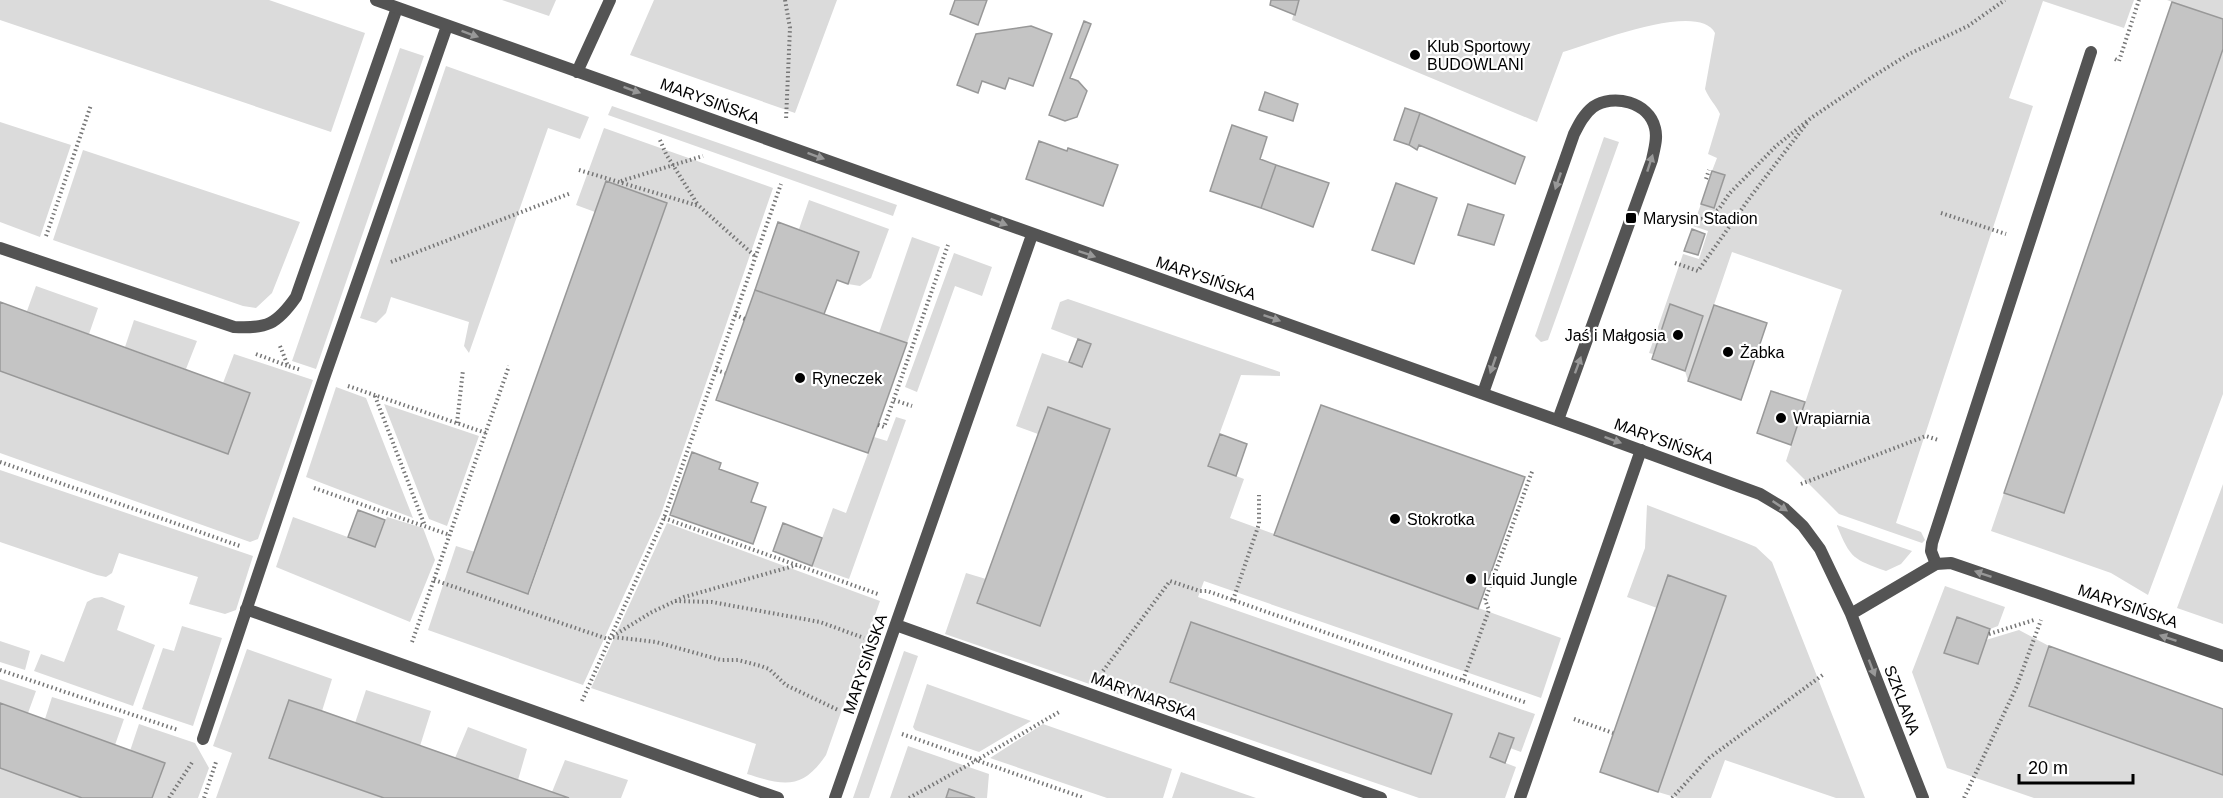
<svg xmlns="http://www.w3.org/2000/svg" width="2223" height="798" viewBox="0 0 2223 798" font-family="Arial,sans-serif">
  <rect width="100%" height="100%" fill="#fff"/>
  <path fill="#dbdbdb" d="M0 0H269L365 33 331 132 0 20Z
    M502 0H556L549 16Z
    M654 0H837L795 113 630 55Z
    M1297 0H2134L2124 28 2043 1 2009 98 2033 106 1896 523 1921 532 1925 540 1922 543 1839 514 1786 461 1842 290 1732 252 1688 381 1685 371 1703 316 1670 304 1653 354 1649 353 1683 254 1699 259 1708 231 1693 226 1701 204 1714 208 1725 176 1712 171 1717 158 1708 154 1720 114C1716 105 1709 99 1705 89L1715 33C1699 0 1591 44 1563 52L1537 122 1292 20Z
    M2167 0H2223V19L2172 2Z
    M400 48 424 56 316 369 292 361Z
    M2223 49V394L2148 595 2111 573 1991 531 2004 493 2064 513Z
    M446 66 589 117 580 139 548 128 469 353 464 346 469 322 391 297 386 313 376 323 360 318Z
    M612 106 897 205 893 216 608 115Z
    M0 122 71 145 40 237 0 222Z
    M604 128 773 188 661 514 583 685 428 630 456 546 475 552 468 572 529 594 667 203 606 181 595 212 576 205Z
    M1604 137 1619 142 1548 340 1541 342 1535 336Z
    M83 150 300 222 272 293 256 308 243 306 53 240Z
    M809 200 889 229 871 278 860 286 848 284 859 252 799 229Z
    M912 237 940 247 907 343 879 333Z
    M954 253 992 267 982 296 955 286 917 392 905 387Z
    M36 286 98 308 89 334 27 311Z
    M1068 299 1280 372V376L1241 375 1208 465 1244 479 1230 518 1561 638 1541 698 1204 581 1198 597 1535 714 1521 752 1510 748 1514 738 1499 733 1490 757 1516 767 1505 798H1419L945 634 966 573 986 579 978 604 1040 625 1110 429 1048 407 1038 434 1016 426 1042 353 1083 367 1091 344 1051 329 1060 302Z
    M134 320 197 341 186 369 125 347Z
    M234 354 313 380 258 539 250 542 0 453V371L228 454 250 393 223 383Z
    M336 387 366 398 413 518 306 477Z
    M384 404 479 436 447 526 429 519Z
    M896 417 906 420 849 579 812 566 833 508 846 513 874 437 887 441Z
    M0 470 253 556 236 610 225 614 189 604 198 577 119 553 112 573 106 577 97 575 0 542Z
    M2223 484V624L2177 608Z
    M1647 505 1744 542 1756 547 1772 562 1865 798H1836L1725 760 1711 798H1678L1658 792 1726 596 1668 575 1657 608 1627 597 1645 548Z
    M293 517 375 547 387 517 423 528 435 560 410 622 276 567Z
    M667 523 880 601 826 755C802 791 783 785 747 774L756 744 591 688Z
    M1837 526V525L1912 551 1901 564 1886 571C1853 559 1851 559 1837 526Z
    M1945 586 2005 607 1998 626 1990 629 1957 618 1945 653 1977 664 1986 640 2019 630 2049 646 2030 706 2223 775V798H2034L1947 768 1912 672Z
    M102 597 125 606 117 630 155 645 133 706 34 671 41 654 64 662 87 602 94 598Z
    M182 626 222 638 193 726 142 709 163 648 174 651Z
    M0 641 30 651 25 670 0 662Z
    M247 649 332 679 322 711 289 700 269 758 384 798H216L232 753 213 746Z
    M904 651 918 656 869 798H853Z
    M0 679 36 691 28 713 0 703Z
    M927 684 1031 721 979 752 915 730 913 727Z
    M366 690 431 711 420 746 355 723Z
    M52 697 124 719 115 745 45 719Z
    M139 724 195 743 209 768 198 798H152L165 763 130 751Z
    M1043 724 1172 769 1163 798H1107L990 758Z
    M468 727 527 749 518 780 455 758Z
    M908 746 989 774 987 798H975L950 789 946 798H890Z
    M565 760 628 780 621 798H569L552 792Z
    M0 768 82 798H0Z
    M1181 772 1256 798H1172Z"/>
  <path fill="#c4c4c4" stroke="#989898" stroke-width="1.5" d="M955 0H987L978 25 950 14Z
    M1271 0H1299L1295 15 1270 5Z
    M2172 2 2223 19V49L2064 513 2004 493Z
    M1084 21 1091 24 1070 78 1078 81 1087 91 1077 117 1065 121 1049 115Z
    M1031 26 1052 34 1033 86 1009 78 1005 89 982 81 978 93 957 85 976 34Z
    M1265 92 1298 104 1293 121 1259 110Z
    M1405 108 1420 113 1409 145 1394 140Z
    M1420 113 1525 157 1515 184 1419 145 1417 150 1409 145Z
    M1232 125 1267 137 1260 159 1276 165 1261 208 1210 191Z
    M1039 141 1067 151 1068 148 1118 165 1103 206 1026 179Z
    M1276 165 1329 183 1313 227 1261 208Z
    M1712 171 1725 175 1714 208 1701 204Z
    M606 181 667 203 528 594 467 572Z
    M1396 183 1437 198 1414 264 1372 250Z
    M1468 204 1504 215 1494 245 1458 235Z
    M778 222 859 252 848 284 837 280 824 314 755 290Z
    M1692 229 1705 234 1698 255 1684 251Z
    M755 290 907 343 868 453 716 400Z
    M0 302 250 393 228 454 0 371Z
    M1670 304 1703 316 1685 371 1652 359Z
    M1714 305 1767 323 1741 400 1688 381Z
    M1078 339 1091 344 1082 367 1069 362Z
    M1771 391 1805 402 1791 445 1757 433Z
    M1321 405 1525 477 1478 609 1274 535Z
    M1048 407 1110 429 1040 626 977 603Z
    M1220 434 1247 444 1236 476 1208 466Z
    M692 452 721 463 719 469 758 483 751 502 766 507 753 544 670 515Z
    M358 510 385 520 375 547 348 537Z
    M783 523 822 538 812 566 773 551Z
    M1668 575 1726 596 1658 792 1600 772Z
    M1957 617 1990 629 1978 664 1944 653Z
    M1191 622 1452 714 1431 774 1170 682Z
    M2049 646 2223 709V775L2029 706Z
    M289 700 322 711 569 798H384L269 758Z
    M0 703 165 763 152 798H82L0 768Z
    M1499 733 1514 738 1505 763 1490 757Z
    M949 789 975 798H946Z"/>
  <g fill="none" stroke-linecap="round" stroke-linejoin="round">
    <path stroke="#767676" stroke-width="4" stroke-dasharray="1.5 3" stroke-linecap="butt" d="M785 0 790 28 786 120
      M2115 59 2119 61 2139 0
      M660 140 666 154 698 205
      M579 170 699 206 756 257
      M1706 179 1709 170
      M621 181 703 156
      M1941 213 2006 234
      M1689 224 1695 220 1707 218 1719 209 1729 194 1776 146 1811 118 1872 77 1909 54 1968 26 2005 0
      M46 236 91 105
      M391 262 571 193
      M1675 263 1698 271 1751 196 1807 123
      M735 315 745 319
      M280 346 288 366 301 370
      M256 354 288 366
      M716 370 725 373
      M348 386 486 433
      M375 396 425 526
      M894 400 912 406
      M457 423 463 370
      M878 425 884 427 948 245
      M0 462 240 546
      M1801 484 1926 436 1938 440
      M314 488 450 535
      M664 518 878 594
      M434 580 608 639 652 612 684 597 797 565
      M1233 600 1259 524V495
      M675 601 712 602 820 622 864 638
      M1989 634 2034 620
      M613 637 656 642 721 660H738L761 666 769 669 786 685 838 710
      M412 642 509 366
      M0 670 178 730
      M1103 671 1170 581 1200 591H1207L1527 703
      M1463 680 1489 610 1485 600 1533 469
      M582 701 664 518 781 184
      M1574 719 1613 733
      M902 734 1084 798
      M169 798 193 761
      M204 798 216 762
      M909 798 977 760 1059 712
      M1672 798 1709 758 1824 674
      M1964 798 2016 688 2041 620"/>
    <path stroke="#545454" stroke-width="12" d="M0 248 234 327C267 329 277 324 296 297L397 8
      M1483 393 1574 134C1579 124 1584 114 1593 107 1613 93 1649 102 1655 128 1658 139 1654 149 1652 160L1558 420
      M1936 564 1931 551 1932 543 2091 52
      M246 609 778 798
      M203 739 324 378 447 26
      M1520 798 1641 450"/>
    <path stroke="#545454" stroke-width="12" d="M376 0 1585 430 1760 494 1785 509 1803 526 1820 549 1851 614 1923 798
      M577 72 610 0
      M1851 614 1936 564 1951 563 2223 656
      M896 625 1381 798
      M835 798 1032 235"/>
  </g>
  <defs><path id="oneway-solid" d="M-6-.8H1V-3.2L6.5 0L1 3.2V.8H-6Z" transform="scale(1.5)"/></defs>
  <g fill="#989898">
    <use href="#oneway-solid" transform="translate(470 34) rotate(20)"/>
    <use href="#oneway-solid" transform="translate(632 90) rotate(20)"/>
    <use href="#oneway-solid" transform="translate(816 156) rotate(20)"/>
    <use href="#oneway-solid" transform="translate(1650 163) rotate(-72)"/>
    <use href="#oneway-solid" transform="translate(1558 181) rotate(109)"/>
    <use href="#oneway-solid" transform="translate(999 222) rotate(21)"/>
    <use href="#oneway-solid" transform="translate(1087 254) rotate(19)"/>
    <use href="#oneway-solid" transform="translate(1272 318) rotate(19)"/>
    <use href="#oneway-solid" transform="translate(1493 365) rotate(109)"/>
    <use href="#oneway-solid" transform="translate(1578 365) rotate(-70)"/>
    <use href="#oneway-solid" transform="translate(1613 440) rotate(20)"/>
    <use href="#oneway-solid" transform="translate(1780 506) rotate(34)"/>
    <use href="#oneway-solid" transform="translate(1983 574) rotate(-161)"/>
    <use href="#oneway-solid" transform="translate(2168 638) rotate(-161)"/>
    <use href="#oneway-solid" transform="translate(1872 668) rotate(69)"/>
  </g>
  <g fill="#000" stroke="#fff" stroke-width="2">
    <circle cx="1415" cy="55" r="6"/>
    <rect x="1625" y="212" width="12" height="12" rx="3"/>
    <circle cx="1678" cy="335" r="6"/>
    <circle cx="1728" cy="352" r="6"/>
    <circle cx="800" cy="378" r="6"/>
    <circle cx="1781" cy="418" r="6"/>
    <circle cx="1395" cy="519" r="6"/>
    <circle cx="1471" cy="579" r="6"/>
  </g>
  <g text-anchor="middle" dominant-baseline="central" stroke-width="4.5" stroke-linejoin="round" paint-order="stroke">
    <g font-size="16" fill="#000" stroke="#fff" text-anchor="start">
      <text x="1427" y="46">Klub Sportowy<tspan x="1427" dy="18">BUDOWLANI</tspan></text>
      <text x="1643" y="218">Marysin Stadion</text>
      <text x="1666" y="335" text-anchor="end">Jaś i Małgosia</text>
      <text x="1740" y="352">Żabka</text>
      <text x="812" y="378">Ryneczek</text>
      <text x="1793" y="418">Wrapiarnia</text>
      <text x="1407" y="519">Stokrotka</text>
      <text x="1483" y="579">Liquid Jungle</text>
    </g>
    <g font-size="16" fill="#000" stroke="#fff">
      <text transform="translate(710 101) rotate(20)">MARYSIŃSKA</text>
      <text transform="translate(1206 278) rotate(19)">MARYSIŃSKA</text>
      <text transform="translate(1664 441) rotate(20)">MARYSIŃSKA</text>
      <text transform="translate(2128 606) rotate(19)">MARYSIŃSKA</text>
      <text transform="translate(865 664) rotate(-71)">MARYSIŃSKA</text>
      <text transform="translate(1144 696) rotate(20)">MARYNARSKA</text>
      <text transform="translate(1902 700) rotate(69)">SZKLANA</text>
    </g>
  </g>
  <path d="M2019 774v9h114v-9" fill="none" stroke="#000000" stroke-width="3"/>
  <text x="2028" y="774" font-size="18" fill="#000000" stroke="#ffffff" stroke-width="4.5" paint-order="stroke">20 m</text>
</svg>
